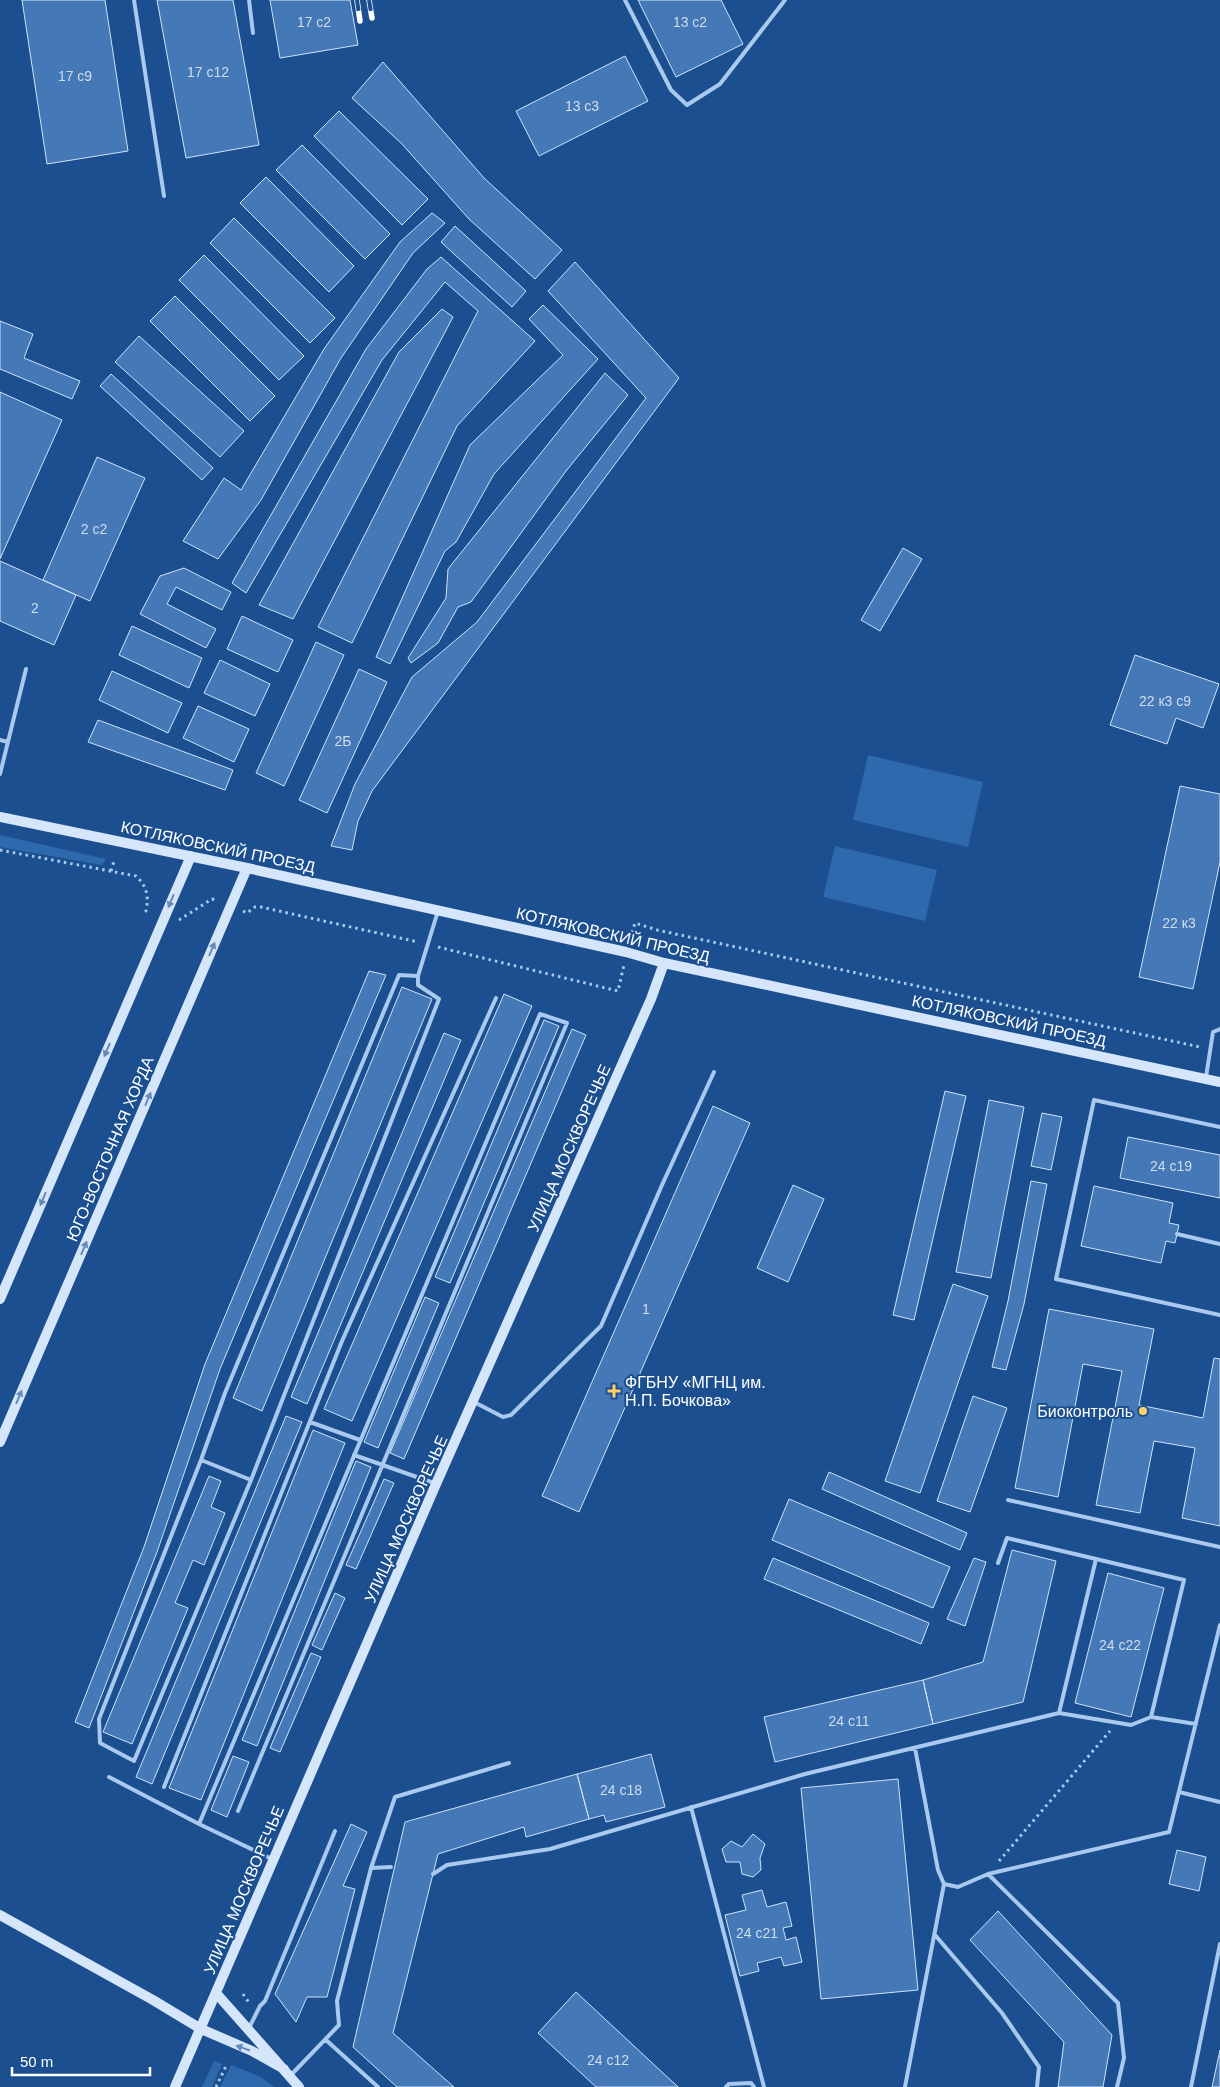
<svg xmlns="http://www.w3.org/2000/svg" width="1220" height="2087" viewBox="0 0 1220 2087" font-family="Arial,sans-serif">
  <rect width="100%" height="100%" fill="#1b4f8f"/>
  <path fill="#2e69ad" d="M868 755 983 782 968 847 853 820Z
    M0 835 106 859 102 865 0 847Z
    M835 846 937 870 925 921 823 897Z
    M214 2061 222 2064 212 2087H202Z
    M231 2065 261 2077 274 2087H220Z"/>
  <path fill="#4478b7" stroke="#cfe3fa" d="M22 0H105L128 151 47 164Z
    M157 0H233L259 145 186 158Z
    M270 0H350L358 45 280 58Z
    M638 0H721L743 44 676 77Z
    M625 56 648 101 539 156 516 111Z
    M383 62 484 178 562 250 535 279 469 219 401 143 352 98Z
    M339 111 428 199 402 225 314 136Z
    M302 145 390 234 365 259 276 170Z
    M266 177 354 266 329 292 240 203Z
    M432 213 445 223 413 253 341 358 261 500 218 559 183 541 224 478 241 490 324 349 400 242Z
    M234 218 335 318 310 343 210 243Z
    M455 226 526 291 512 307 441 242Z
    M204 255 304 356 279 380 179 280Z
    M441 257 535 341 457 426 352 643 318 627 478 311 445 282 382 360 246 593 232 583 366 349 427 269Z
    M575 262 679 378 372 791 358 821 352 850 331 846 355 784 412 677 477 622 646 398 548 291Z
    M175 296 275 396 250 421 150 321Z
    M543 305 598 359 494 474 456 542 445 551 390 664 376 657 470 445 563 355 529 319Z
    M442 309 453 317 293 619 259 605 399 352Z
    M0 321 33 334 24 358 80 381 72 399 0 369Z
    M139 336 244 431 220 457 115 362Z
    M605 373 628 395 566 471 471 602 458 607 438 643 411 663 408 658 446 598 448 569Z
    M111 374 213 468 202 480 100 386Z
    M0 392 62 420 0 559Z
    M97 457 145 478 90 601 43 580Z
    M903 548 922 559 880 631 861 620Z
    M0 561 76 595 54 645 0 621Z
    M184 568 231 592 222 610 176 587 167 604 216 629 206 648 140 614 160 576Z
    M242 616 293 640 278 672 227 649Z
    M132 626 202 658 189 688 119 655Z
    M316 642 344 655 284 786 256 773Z
    M1135 655 1219 684 1203 728 1176 718 1167 744 1110 725Z
    M220 660 270 684 255 716 204 693Z
    M359 669 387 682 327 813 299 800Z
    M112 671 182 703 168 733 99 700Z
    M198 706 249 729 234 762 183 738Z
    M98 720 233 770 225 790 88 742Z
    M1180 786 1220 794V862L1193 989 1139 977Z
    M369 971 386 975 220 1369 157 1552 89 1728 75 1722 144 1547 205 1364Z
    M402 987 432 999 262 1411 233 1398Z
    M504 994 532 1006 352 1421 324 1409Z
    M544 1020 559 1026 450 1283 435 1277Z
    M572 1029 586 1035 404 1459 390 1453Z
    M444 1033 461 1040 307 1404 291 1397Z
    M945 1091 966 1096 914 1320 893 1315Z
    M989 1100 1024 1107 991 1278 956 1272Z
    M713 1106 750 1123 579 1512 542 1496Z
    M1042 1113 1062 1117 1051 1170 1031 1166Z
    M1128 1137 1220 1155V1198L1120 1178Z
    M1031 1181 1047 1184 1024 1304 1006 1370 992 1367 1008 1301Z
    M793 1185 824 1199 788 1282 757 1268Z
    M1094 1186 1173 1203 1169 1223 1179 1225 1175 1243 1166 1241 1161 1263 1081 1246Z
    M953 1284 988 1296 920 1493 885 1481Z
    M425 1297 439 1303 378 1448 364 1442Z
    M1049 1309 1154 1329 1139 1405 1203 1418 1214 1358 1220 1359V1526L1182 1518 1195 1448 1154 1441 1140 1513 1096 1505 1122 1371 1083 1364 1058 1497 1015 1488Z
    M973 1396 1007 1408 970 1512 937 1501Z
    M286 1416 302 1422 152 1784 136 1777Z
    M313 1430 345 1443 201 1800 169 1788Z
    M356 1461 371 1467 257 1746 242 1740Z
    M829 1472 967 1533 960 1550 822 1489Z
    M209 1476 221 1481 211 1507 225 1513 204 1565 193 1560 175 1603 188 1608 132 1744 103 1732Z
    M384 1479 394 1483 356 1569 346 1565Z
    M789 1499 950 1567 933 1608 772 1540Z
    M1012 1550 1056 1561 1023 1702 933 1724 923 1680 983 1662Z
    M773 1558 929 1623 921 1644 764 1579Z
    M974 1558 986 1562 965 1626 947 1619Z
    M1108 1573 1164 1588 1131 1717 1075 1703Z
    M335 1593 345 1598 322 1650 312 1645Z
    M311 1653 321 1657 280 1752 270 1748Z
    M923 1680 933 1724 775 1762 764 1717Z
    M651 1754 665 1807 606 1822 604 1815 589 1819 577 1774Z
    M233 1756 249 1762 227 1817 211 1810Z
    M577 1774 589 1819 526 1837 524 1827 438 1854 393 2033 454 2087H397L353 2047 405 1822Z
    M898 1779 918 1990 821 1999 801 1788Z
    M351 1824 367 1832 343 1886 355 1889 327 1997H307L296 2022 275 1994Z
    M753 1834 765 1844 760 1858 761 1870 753 1877 742 1874 740 1862H726L722 1849 731 1841 742 1847Z
    M1177 1850 1206 1857 1199 1891 1169 1884Z
    M762 1890 767 1907 786 1902 792 1926 783 1928 786 1940 796 1937 802 1962 784 1966 781 1957 757 1963 759 1971 740 1976 725 1915 746 1910 742 1895Z
    M998 1911 1112 2035 1103 2087H1058L1064 2042 970 1940Z
    M576 1992 678 2087H596L538 2033Z
    M1220 2050V2087H1212Z"/>
  <g fill="none" stroke-linecap="round" stroke-linejoin="round">
    <path stroke="#a9c9ee" stroke-width="3" stroke-dasharray="2.5 4" stroke-linecap="butt" d="M0 850 136 876C147 886 149 897 146 911L150 913
      M111 871 114 861
      M243 911 247 913 255 907H261L418 942
      M179 920 212 899 218 901
      M630 939 635 923 657 930 1200 1047
      M438 947 618 991 624 965
      M999 1861 1110 1731
      M243 1994 250 2004
      M216 2087 227 2064"/>
    <path stroke="#a9c9ee" stroke-width="4" d="M134 0 164 196
      M249 0 253 33
      M625 0 671 90 687 105 720 84 785 0
      M0 740 8 742
      M0 774 26 669
      M418 976 399 975 225 1393 201 1460 99 1719 100 1743 134 1761 251 1480 439 999 418 985V976L438 911
      M1206 1077 1213 1032 1220 1029
      M1220 1127 1094 1100 1056 1279 1220 1315
      M1177 1234 1220 1244
      M474 1402 503 1417 511 1415 601 1326 662 1185 714 1072
      M310 1422 360 1440
      M354 1455 434 1483
      M201 1460 251 1480
      M1008 1500 1220 1547
      M998 1563 1007 1538 1096 1559
      M1059 1713 1096 1559 1184 1580 1151 1717
      M915 1748 938 1870 944 1884
      M109 1777 199 1824 272 1859
      M164 1787 342 1341 496 998
      M1179 1792 1220 1802
      M691 1807 764 2087
      M199 1824 540 1014 567 1023 238 1811
      M371 1868 395 1797 509 1763
      M433 1874 447 1865 550 1849 805 1774 1059 1713 1131 1725 1151 1717 1196 1724
      M988 1874 1118 2003 1124 2058 1117 2087
      M935 1935 1002 2013 1039 2067 1037 2087
      M249 2028 260 2006 265 2001 335 1831
      M326 2040 378 2087
      M290 2076 339 2025 337 2001 371 1868 391 1867
      M726 2087 729 2084 751 2083 754 2087
      M905 2087 944 1884 958 1887 988 1874 1169 1832 1220 1625
      M1191 2087 1220 1944"/>
    <path stroke="#d6e6fa" stroke-width="10" d="M0 817 247 868 626 952 664 963 1220 1082
      M0 1299 191 856
      M0 1442 247 868
      M0 1915 153 2000 201 2029 252 2051 284 2069
      M216 1993 299 2087
      M175 2087 436 1484 651 999 664 963"/>
    <defs>
      <path id="rail" d="M357 0 360 21
        M369 0 372 18"/>
    </defs>
    <use href="#rail" stroke="#fff" stroke-width="5.5"/>
    <use href="#rail" stroke="#1b4f8f" stroke-width="4" stroke-dasharray="11" stroke-linecap="butt"/>
  </g>
  <defs><path id="oneway-solid" d="M-6-.8H1V-3.2L6.5 0L1 3.2V.8H-6Z" transform="scale(1.25)"/></defs>
  <g fill="#668bba">
    <use href="#oneway-solid" transform="translate(171 901) rotate(113)"/>
    <use href="#oneway-solid" transform="translate(212 949) rotate(-67)"/>
    <use href="#oneway-solid" transform="translate(107 1050) rotate(113)"/>
    <use href="#oneway-solid" transform="translate(148 1099) rotate(-67)"/>
    <use href="#oneway-solid" transform="translate(43 1199) rotate(113)"/>
    <use href="#oneway-solid" transform="translate(84 1248) rotate(-67)"/>
    <use href="#oneway-solid" transform="translate(19 1397) rotate(-67)"/>
    <use href="#oneway-solid" transform="translate(243 2048) rotate(-161)"/>
  </g>
  <g fill="#ffd166" stroke="#1b4f8f" stroke-width="2">
    <path d="M611.5 1383.5h5v5h5v5h-5v5h-5v-5h-5v-5h5z"/>
    <circle cx="1143" cy="1411" r="5"/>
  </g>
  <g text-anchor="middle" dominant-baseline="central" stroke-width="4" stroke-linejoin="round" paint-order="stroke">
    <g font-size="14" fill="#d0dded">
      <text x="314" y="22">17 с2</text>
      <text x="690" y="22">13 с2</text>
      <text x="208" y="72">17 с12</text>
      <text x="75" y="76">17 с9</text>
      <text x="582" y="106">13 с3</text>
      <text x="94" y="529">2 с2</text>
      <text x="35" y="608">2</text>
      <text x="1165" y="701">22 к3 с9</text>
      <text x="343" y="741">2Б</text>
      <text x="1179" y="923">22 к3</text>
      <text x="1171" y="1166">24 с19</text>
      <text x="646" y="1309">1</text>
      <text x="1120" y="1645">24 с22</text>
      <text x="849" y="1721">24 с11</text>
      <text x="621" y="1790">24 с18</text>
      <text x="757" y="1933">24 с21</text>
      <text x="608" y="2060">24 с12</text>
    </g>
    <g font-size="16" fill="#fff" stroke="#1b4f8f">
      <text transform="translate(218 847) rotate(12)">КОТЛЯКОВСКИЙ ПРОЕЗД</text>
      <text transform="translate(613 935) rotate(13)">КОТЛЯКОВСКИЙ ПРОЕЗД</text>
      <text transform="translate(1009 1021) rotate(12)">КОТЛЯКОВСКИЙ ПРОЕЗД</text>
      <text transform="translate(569 1148) rotate(-66)">УЛИЦА МОСКВОРЕЧЬЕ</text>
      <text transform="translate(110 1149) rotate(-67)">ЮГО-ВОСТОЧНАЯ ХОРДА</text>
      <text transform="translate(406 1519) rotate(-66)">УЛИЦА МОСКВОРЕЧЬЕ</text>
      <text transform="translate(244 1890) rotate(-67)">УЛИЦА МОСКВОРЕЧЬЕ</text>
    </g>
    <g font-size="16" fill="#fff" stroke="#1b4f8f" text-anchor="start">
      <text x="625" y="1382">ФГБНУ «МГНЦ им.<tspan x="625" dy="18">Н.П. Бочкова»</tspan></text>
      <text x="1133" y="1411" text-anchor="end">Биоконтроль</text>
    </g>
  </g>
  <path d="M12 2067v8h138v-8" fill="none" stroke="#ffffff" stroke-width="2.5"/>
  <text x="20" y="2067" font-size="15" fill="#ffffff" stroke="#1b4f8f" stroke-width="4" paint-order="stroke">50 m</text>
</svg>
